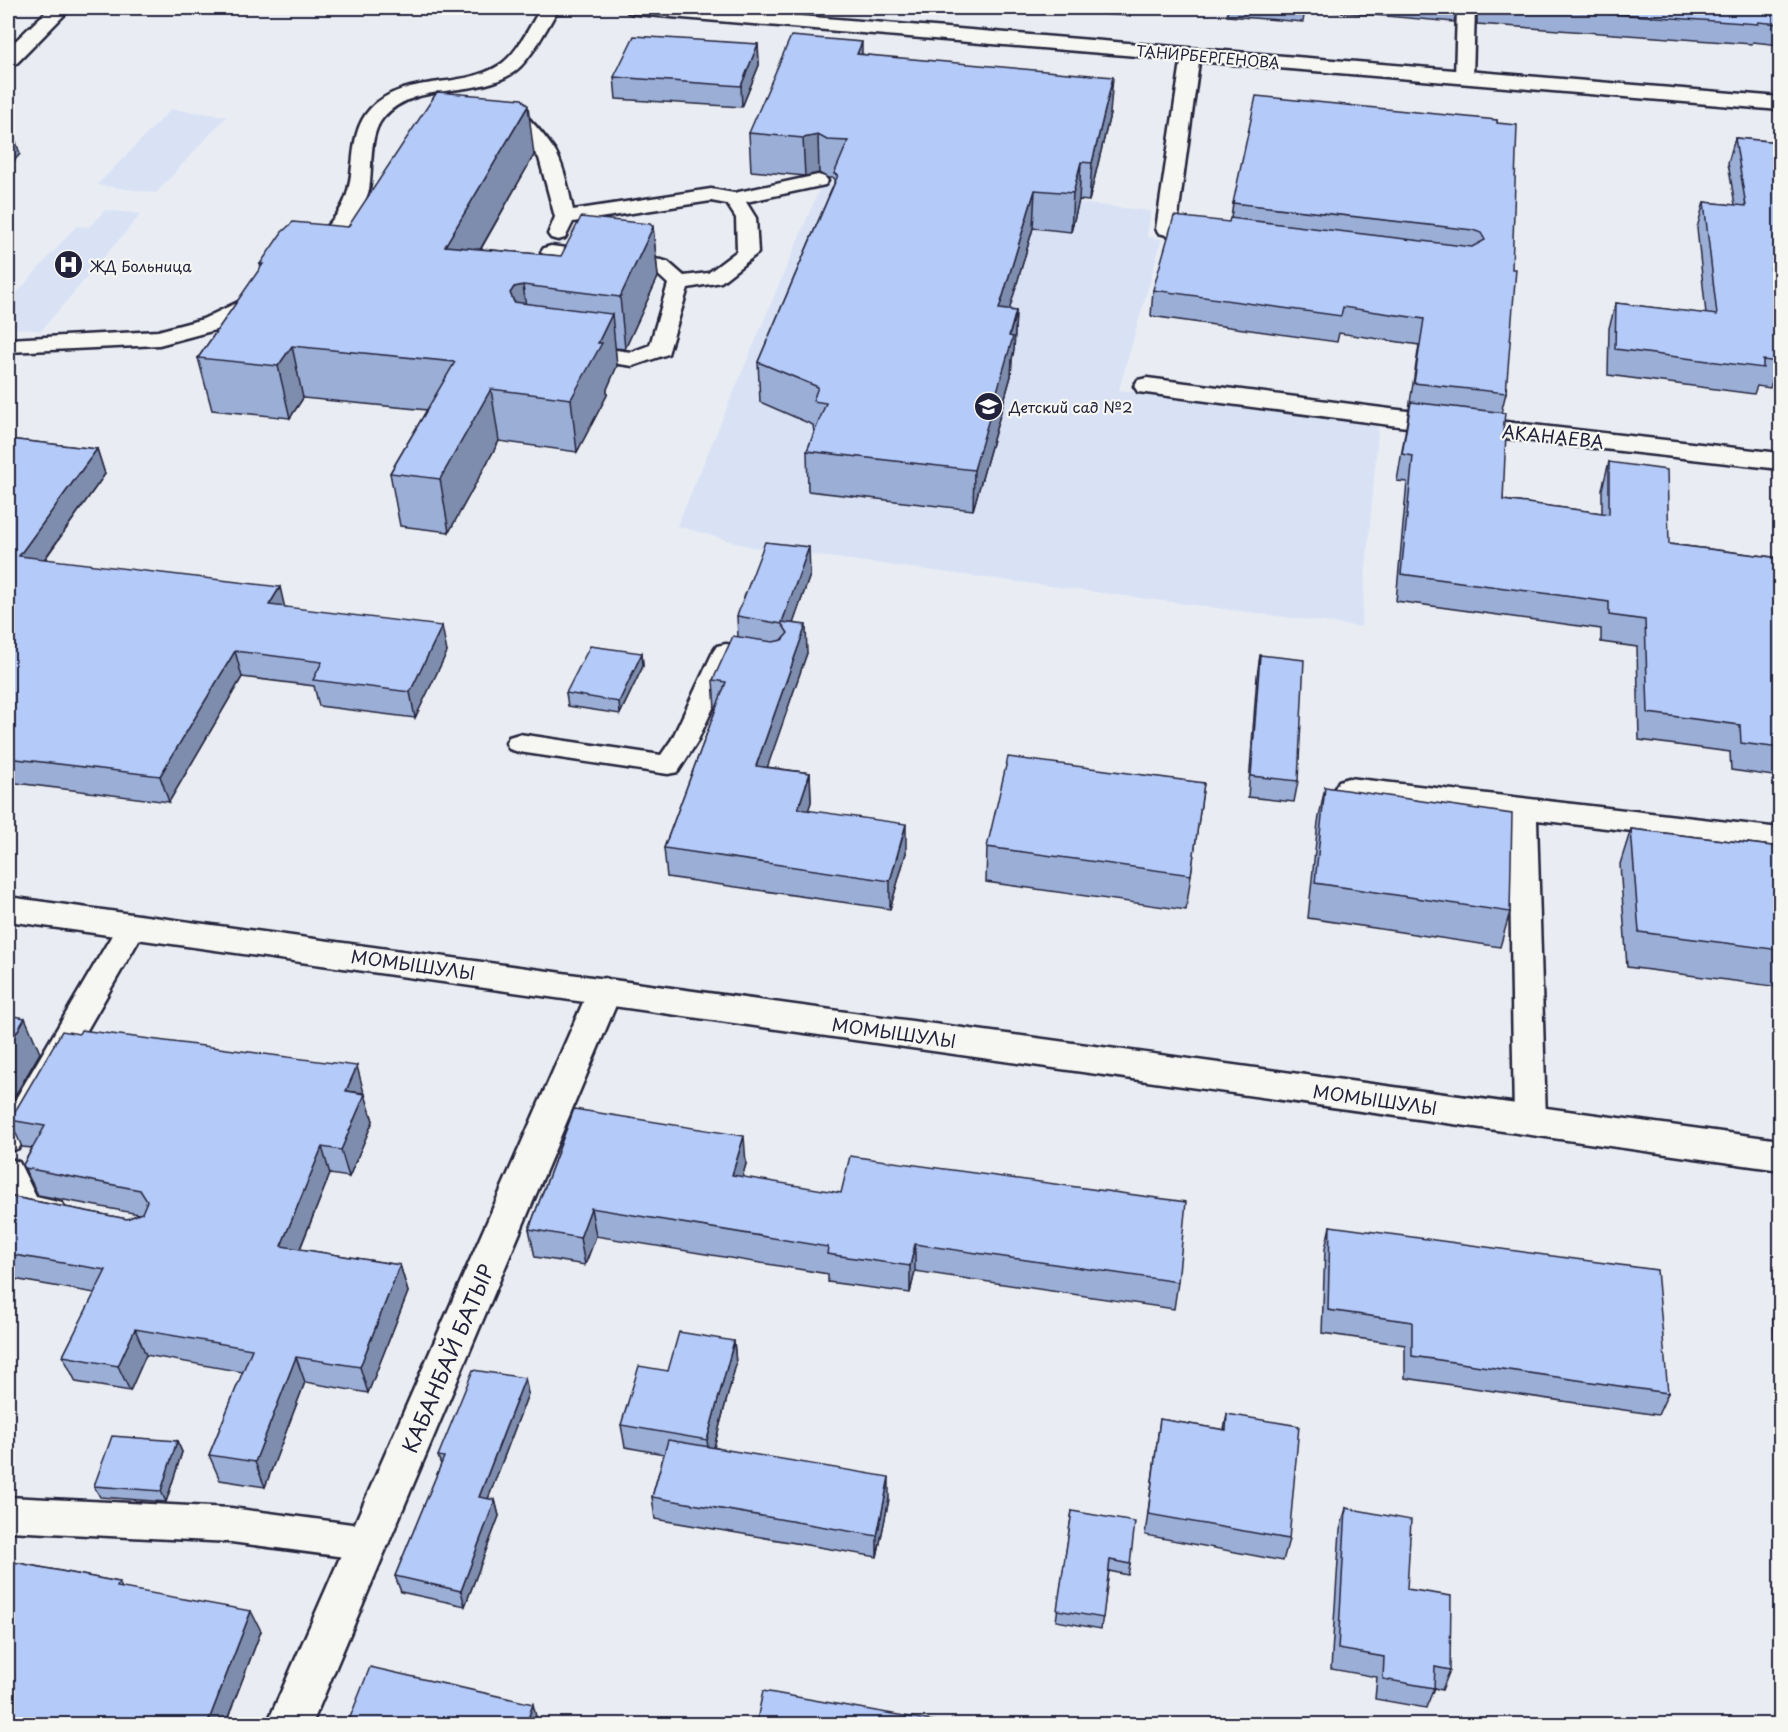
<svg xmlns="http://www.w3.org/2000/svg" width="1788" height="1732" viewBox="0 0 1788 1732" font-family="'Playpen Sans',sans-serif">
  <rect width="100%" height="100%" fill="#e9edf3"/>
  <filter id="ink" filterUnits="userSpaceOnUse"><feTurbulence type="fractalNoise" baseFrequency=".0167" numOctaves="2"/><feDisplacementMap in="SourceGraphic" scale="12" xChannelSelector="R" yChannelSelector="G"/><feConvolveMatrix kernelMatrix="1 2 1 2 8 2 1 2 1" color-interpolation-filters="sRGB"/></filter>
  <g filter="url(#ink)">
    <path fill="#d9e2f5" d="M171 109 227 116 156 193 97 185Z
      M867 179 1151 211 1147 237 1162 239 1119 390 1379 422 1361 627 751 547 677 526 821 185Z
      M105 210 141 214 41 331 8 327V303L76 226 89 227Z"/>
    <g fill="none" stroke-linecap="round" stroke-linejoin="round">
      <defs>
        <path id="lane" d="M541 8H559C547 27 530 63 511 74 472 98 414 81 383 118 368 136 373 168 369 190 363 212 347 230 330 245 321 253 316 260 303 256L300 252 303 248C318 234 337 220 345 200 357 171 347 134 370 109 404 73 459 90 498 66 517 55 529 27 541 8Z
          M1457 8H1475L1473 78 1471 82H1457L1455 78Z
          M1191 49 1198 51 1200 55 1177 224 1216 230 1219 234 1216 238C1200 243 1175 238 1159 233L1156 229 1182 55 1184 51Z
          M505 100C519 104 554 145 559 159 566 175 569 193 573 210L711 189 734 193 818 175 825 177 828 181 825 185 746 202 756 218 758 253 721 282 688 288 668 354 633 366 569 357 566 352 569 347 577 345 631 352 650 345 668 284 655 272 544 256 541 252 544 248 551 246 661 260 668 262 684 276 708 273 737 251 736 218 727 204 711 201 573 222 565 238 558 240 551 238 548 234 555 217 539 158 495 106 498 102Z
          M261 291 269 292 272 297 269 302 219 329 159 345 8 352V339L158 331 203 319Z
          M726 644 743 647 747 653 743 659 735 661 697 742 678 772 668 774 519 752 509 749 506 743 509 737 519 734 661 755 672 739 713 652 717 646Z
          M1349 778 1780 828V848L1537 820 1546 1120 1541 1129 1530 1133 1519 1129 1514 1120 1509 816 1339 795 1335 788 1339 781Z
          M132 915 142 918 147 926 19 1148 8 1152V1112L122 918Z
          M8 1158 19 1162 36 1197 62 1203 66 1213 62 1223 50 1227 13 1219 8 1206Z
          M8 1497 231 1508 367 1526 380 1531 385 1543 380 1555 367 1560 231 1542 8 1531Z"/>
        <path id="street" d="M1147 378 1390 409 1780 453V469L1390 425 1138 392 1134 386 1138 380Z
          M605 978 617 982 622 991 312 1724H267L588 991 593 982Z"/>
        <path id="secondary" d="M50 8H71L16 64 8 65V48Z
          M625 8H703L1780 97V110L635 14 628 12Z
          M8 897 1780 1140V1170L8 921Z"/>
      </defs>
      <use href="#lane" stroke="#22223b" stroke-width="5"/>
      <use href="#street" stroke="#22223b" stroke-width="5"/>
      <use href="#secondary" stroke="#22223b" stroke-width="5"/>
      <use href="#lane" fill="#f6f6f2" fill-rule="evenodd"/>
      <use href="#street" fill="#f6f6f2" fill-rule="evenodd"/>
      <use href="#secondary" fill="#f6f6f2" fill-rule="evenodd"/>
    </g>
    <path fill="#9baed6" stroke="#22223b" stroke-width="1.5" d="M1086 8H1132L1130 16 1085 13Z
      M1228 8H1457L1454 22 1305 9 1303 22 1227 16Z
      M1477 8H1780V45L1753 42 1752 44 1477 24Z
      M758 44 759 65 742 107 616 99 614 77Z
      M862 54 1110 114 1089 201 1079 200 1071 232 1033 228 1009 310 1016 311 1014 350 1012 359 1011 376 973 510 808 491 807 451 814 433 813 425 760 402 758 362 834 184V178H828L819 173 805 176 751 171 749 133Z
      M1497 120 1506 393 1501 413 1503 432V500L1602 513V489L1609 462 1669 544 1780 558V777L1731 770 1730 752 1639 740 1637 647 1601 642V629L1396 601 1407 482 1397 481 1409 409 1419 345 1339 333 1337 342 1151 316 1153 290 1229 222 1231 218 1233 203Z
      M1735 138 1780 142V295L1773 294 1778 362 1770 388 1757 386 1754 394 1608 375 1609 328 1616 303 1706 314 1697 228 1704 202 1735 205 1728 163Z
      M534 155 481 249 561 256 653 227 658 277 625 349 615 348 617 366 607 389V395L577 452 499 441 449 532 400 526 390 473 427 410 303 398 290 418 212 410 198 358 261 268 260 264 348 227Z
      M8 439 97 449 105 474 45 559 285 607 447 652 415 718 319 706 314 686 242 677 169 802 8 782Z
      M810 575 793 623 807 653 767 767 810 773 811 802 808 811 906 853 890 909 667 877 664 848 716 709H715L713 680 738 637 737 616Z
      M642 653 643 666 620 714 568 706 566 693Z
      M1260 655 1298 781 1294 802 1248 797 1257 676Z
      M1204 783 1186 910 986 882 987 847Z
      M1325 787 1510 912 1500 947 1308 918 1318 822Z
      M1631 829 1780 847V987L1627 967 1620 864Z
      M364 1093 373 1121 349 1177 330 1174 300 1249 400 1265 408 1292 368 1393 305 1382 265 1487 220 1480 209 1455 243 1372 146 1355 130 1391 76 1382 63 1356 95 1293 8 1278V1196L127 1219 139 1214 38 1195 23 1165 32 1148 22 1147 10 1120Z
      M574 1109 746 1164 742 1177 1178 1282 1174 1309 915 1271 910 1293 828 1282V1274L596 1236 585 1265 535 1257 529 1229Z
      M1330 1226 1668 1393 1658 1415 1405 1378V1345L1322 1333 1325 1249Z
      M1780 1301V1424H1779L1773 1316Z
      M734 1341 736 1364 714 1447 889 1499 877 1557 655 1519 652 1497 664 1454 625 1447 621 1425 668 1371Z
      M525 1378 528 1394 488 1499 495 1500 499 1516 465 1606 401 1592 395 1576 441 1465 438 1456Z
      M1227 1414 1289 1539 1283 1561 1145 1535 1160 1419 1224 1430Z
      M177 1441 182 1452 166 1502 100 1497 94 1486Z
      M1346 1508 1407 1589 1450 1670 1442 1690 1434 1688 1426 1708 1375 1699 1377 1677 1331 1669 1340 1530Z
      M1072 1511 1130 1564 1128 1575 1109 1571 1101 1629 1056 1621Z
      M8 1561 119 1582 122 1588 261 1631 225 1725H8Z"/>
    <path fill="#7e8dae" stroke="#22223b" stroke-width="1.5" d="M862 42V78L857 54Z
      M758 44 759 65 742 107 741 86Z
      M1113 77 1110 114 1089 201 1092 163Z
      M528 106 534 155 453 297 445 246Z
      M11 126 20 154 8 168V129Z
      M818 135 819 173 805 176 803 138Z
      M1081 162 1079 200 1071 232 1073 193Z
      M1035 190 1033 228 998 349 999 309Z
      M653 227 658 277 625 349 620 297Z
      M523 285 530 337 510 293 514 287Z
      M1016 311 1014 350 1012 359 1011 376 973 510 974 470Z
      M612 314 617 366 607 389V395L577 452 571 399Z
      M292 346 303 398 290 418 278 366Z
      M491 389 499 441 449 532 440 479Z
      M97 449 105 474 28 582 19 556Z
      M809 547 810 575 788 638V633L782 622Z
      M280 587 286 613 269 605Z
      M806 625 807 653 758 794 756 766Z
      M442 626 447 652 415 718 410 692Z
      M235 651 242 677 169 802 160 776Z
      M642 653 643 666 620 714 619 702Z
      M810 773 811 802 800 837 798 809Z
      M906 824V853L890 909V881Z
      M25 1018 40 1053 8 1108V1047Z
      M357 1066 364 1093 346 1091Z
      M365 1094 373 1121 349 1177 341 1150Z
      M744 1136 746 1164 735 1203 732 1175Z
      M322 1147 330 1174 290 1273 281 1246Z
      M591 1208 596 1236 585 1265 580 1238Z
      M915 1244V1271L910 1293V1266Z
      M400 1265 408 1292 368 1393 360 1367Z
      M135 1329 146 1355 130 1391 118 1366Z
      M734 1341 736 1364 710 1462 707 1440Z
      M296 1357 305 1382 265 1487 255 1462Z
      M525 1378 528 1394 483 1512 479 1497Z
      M177 1441 182 1452 166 1502 161 1491Z
      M889 1477V1499L877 1557V1536Z
      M495 1500 499 1516 465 1606 461 1591Z
      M251 1611 261 1631 225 1725H207Z
      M533 1704 538 1724 526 1725Z"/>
    <path fill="#b4caf9" stroke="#22223b" stroke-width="1.5" d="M1529 8H1780V24L1758 22V24Z
      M634 36 758 44 741 86 614 77Z
      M791 36 862 42 857 54 1113 77 1092 163 1081 162 1073 193 1035 190 999 309 1016 311 1009 336 1013 337 974 470 807 451 826 403 813 401 818 387 758 362 838 175 834 174 848 141 827 140 818 135 803 138 749 133Z
      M437 92 522 99 528 106 445 246 561 256 581 217 650 224 653 227 620 297 523 285 514 287 510 293 514 302 612 314 598 343H602L571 399 491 389 440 479 390 473 455 362 292 346 278 366 198 358 263 264H260L282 232 293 222 348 227Z
      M1256 96 1497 120V123L1517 125 1512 269H1516L1506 393 1414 383 1424 319 1343 307 1341 316 1153 290 1174 216 1229 222 1230 218 1472 247 1485 240 1481 233 1473 230 1233 203Z
      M8 122 11 126 8 129Z
      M1735 138 1780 142V268L1771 267 1778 362 1763 360V368L1615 349 1616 303 1717 315 1704 202 1746 206Z
      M1411 402 1505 413 1503 432 1506 433 1503 500 1609 514V462L1667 470 1669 544 1780 558V748L1741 743 1740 725 1648 713 1645 620 1609 615V602L1401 574 1413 456 1402 454Z
      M8 439 97 449 19 556 280 587 269 605 442 626 410 692 313 680 322 662 235 651 160 776 8 758Z
      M765 542 809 547 782 622 806 625 756 766 810 773 798 809 906 824 890 881 664 848 726 682 713 680 733 636 773 642 782 640 788 633 782 624 737 616Z
      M590 646 642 653 619 702 566 693Z
      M1260 655 1304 660 1298 781 1251 776Z
      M1008 757 1204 783 1191 875 987 847Z
      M1325 787 1512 814 1510 912 1315 883Z
      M1631 829 1780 847V950L1639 932Z
      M8 1015 25 1018 8 1047Z
      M81 1030 357 1066 346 1091 365 1094 341 1150 322 1147 281 1246 400 1265 360 1367 296 1357 255 1462 209 1455 252 1349 135 1329 118 1366 63 1356 106 1270 8 1254V1196L127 1219 142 1213 147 1201 140 1190 25 1168 23 1165 45 1126 10 1120 62 1031 79 1034Z
      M574 1109 744 1136 732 1175 841 1193 850 1156 1186 1202 1178 1282 915 1244 910 1266 827 1254 828 1247 591 1208 580 1238 529 1229Z
      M1330 1226 1657 1270 1668 1393 1412 1356V1322L1328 1310Z
      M679 1332 734 1341 707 1440 621 1425 639 1366 668 1371Z
      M473 1370 525 1378 479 1497 495 1500 461 1591 395 1576 444 1457 438 1456Z
      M1227 1414 1299 1426 1289 1539 1148 1514 1160 1419 1226 1430Z
      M112 1436 177 1441 161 1491 94 1486Z
      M668 1440 889 1477 877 1536 652 1497Z
      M1346 1508 1411 1520 1407 1589 1451 1596 1450 1670 1435 1667 1434 1688 1383 1679 1384 1657 1338 1649Z
      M1072 1511 1135 1522 1130 1564 1110 1560 1103 1618 1057 1610Z
      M8 1561 119 1582 117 1587 251 1611 207 1725H62L8 1715Z
      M370 1667 533 1704 526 1725H347Z
      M763 1691 955 1725H756Z"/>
  </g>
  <defs>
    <symbol id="hospital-disc" viewBox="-11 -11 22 22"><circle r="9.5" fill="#22223b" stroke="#f6f6f2"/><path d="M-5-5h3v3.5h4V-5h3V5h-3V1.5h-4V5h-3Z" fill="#fff"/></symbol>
    <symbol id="school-disc" viewBox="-11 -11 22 22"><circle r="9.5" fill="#22223b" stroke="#f6f6f2"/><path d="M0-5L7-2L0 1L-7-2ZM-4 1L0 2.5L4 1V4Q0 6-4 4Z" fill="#fff"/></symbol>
  </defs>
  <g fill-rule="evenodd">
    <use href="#hospital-disc" x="52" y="248" width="33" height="33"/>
    <use href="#school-disc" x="972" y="390" width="33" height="33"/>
  </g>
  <g text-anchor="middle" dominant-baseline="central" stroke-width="4.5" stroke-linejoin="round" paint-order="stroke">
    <g font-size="15" fill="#22223b" stroke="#f6f6f2">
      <text transform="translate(1208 56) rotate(5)">ТАНИРБЕРГЕНОВА</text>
    </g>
    <g font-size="15" fill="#22223b" stroke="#f6f6f2" text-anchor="start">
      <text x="90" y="265">ЖД Больница</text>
      <text x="1009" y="406">Детский сад №2</text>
    </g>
    <g font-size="18" fill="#22223b" stroke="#f6f6f2">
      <text transform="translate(1553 436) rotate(6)">АКАНАЕВА</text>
      <text transform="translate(413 964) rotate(8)">МОМЫШУЛЫ</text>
      <text transform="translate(894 1032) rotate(8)">МОМЫШУЛЫ</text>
      <text transform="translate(1375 1099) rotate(8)">МОМЫШУЛЫ</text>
    </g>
    <g font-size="21" fill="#22223b" stroke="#f6f6f2">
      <text transform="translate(447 1358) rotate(-67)">КАБАНБАЙ БАТЫР</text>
    </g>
  </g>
  <rect width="1788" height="1732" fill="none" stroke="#f6f6f2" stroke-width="30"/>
  <rect x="15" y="15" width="1758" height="1702" fill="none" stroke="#22223b" stroke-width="2" filter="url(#ink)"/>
</svg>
